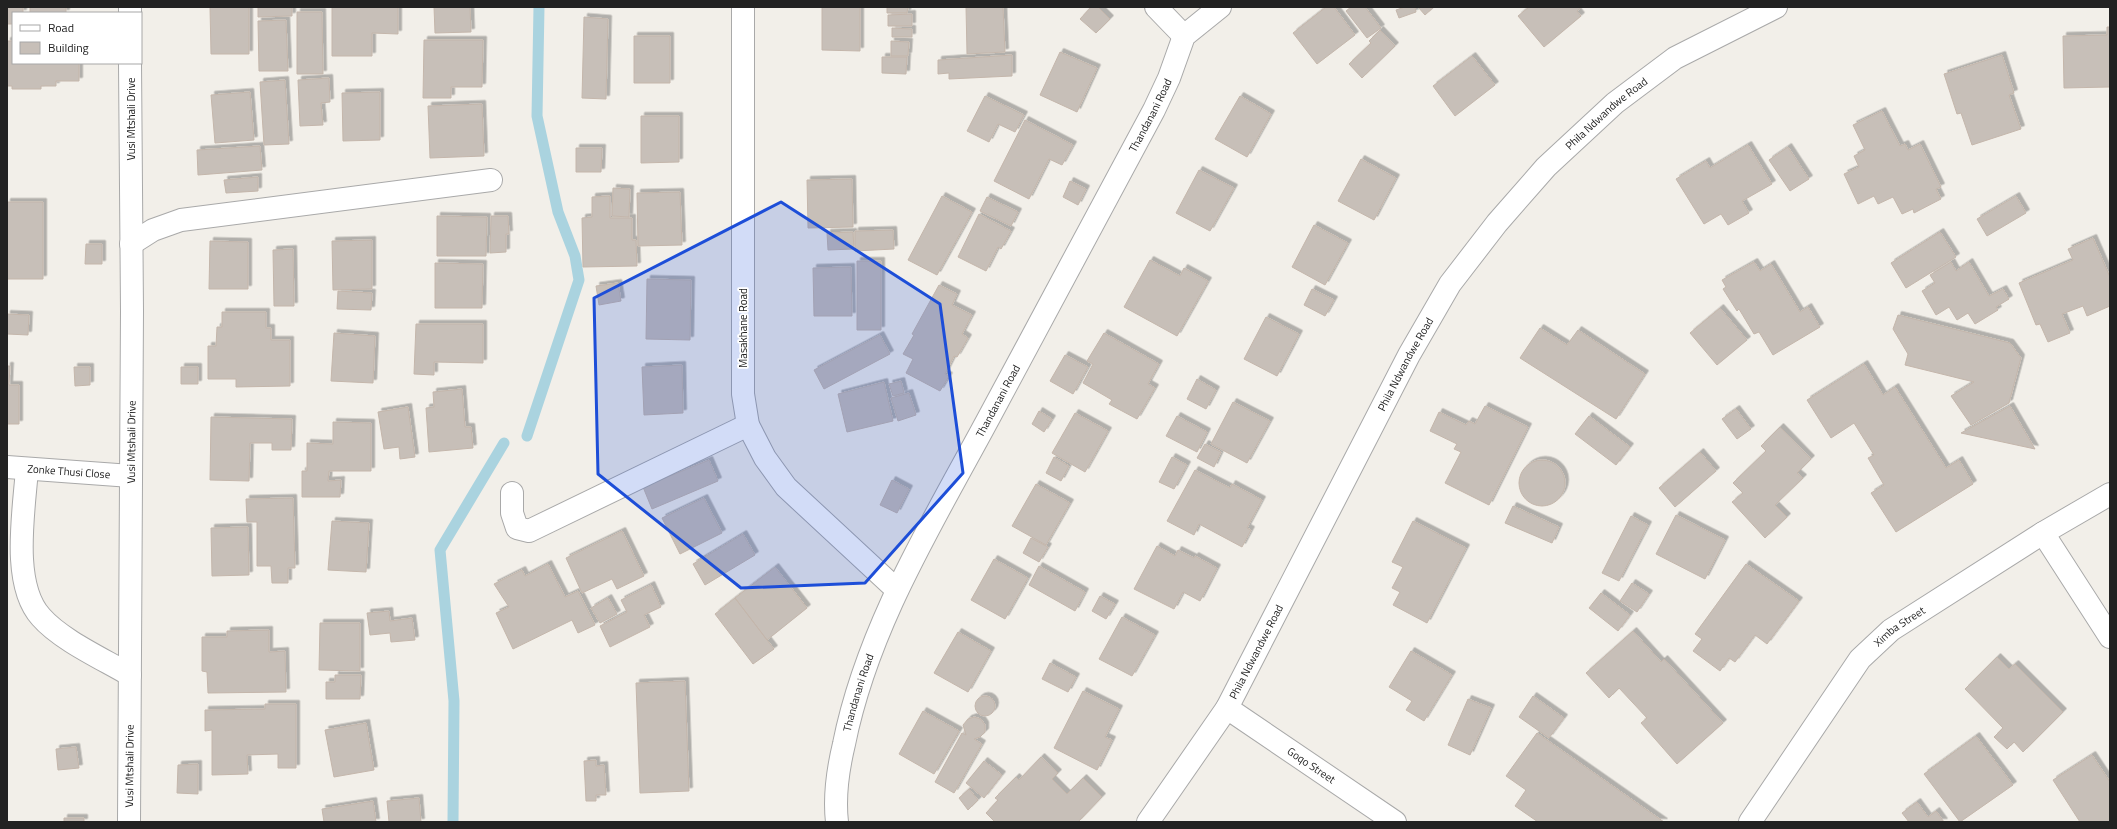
<svg xmlns="http://www.w3.org/2000/svg" width="2117" height="829" viewBox="0 0 2117 829" font-family="'Titillium Web',sans-serif">
  <defs>
    <filter id="shadow"><feDropShadow dx="3.5" dy="-3.5" stdDeviation="0" flood-color="#0004"/></filter>
  </defs>
  <rect width="100%" height="100%" fill="#f2efe9"/>
  <g fill="none" stroke-linecap="round" stroke-linejoin="round">
    <path stroke="#aad3df" stroke-width="11" d="M527 436 579 280 575 256 558 212 537 116 539 7
      M453 822 454 701 440 550 504 443"/>
  </g>
  <path fill="#c7bfb8" stroke="#c4b6ab" filter="url(#shadow)" d="M7 7H23V13H13V24H7Z
    M30 7H66V13H30Z
    M210 7H249V54H211Z
    M258 7H292V16L258 17Z
    M332 7H398V34L372 33V56H332Z
    M434 7H470L471 32 435 33Z
    M822 7H860V51L822 50Z
    M887 7H908L907 13H887Z
    M966 7H1003L1005 52 967 54Z
    M1091 7H1098L1110 19 1096 33 1080 19Z
    M1326 7H1334L1355 35 1317 64 1293 33Z
    M1351 7H1365L1381 28 1367 38 1346 11Z
    M1405 7H1415L1416 12 1399 18 1396 10Z
    M1418 7H1434L1425 15Z
    M1529 7H1582L1577 11 1581 16 1544 47 1518 16Z
    M297 12H322L323 74H297Z
    M912 14V26H888V15Z
    M584 17 608 19 606 99 582 98Z
    M286 20 288 71H259L258 21Z
    M2107 27H2110V87L2064 88 2063 36 2107 35Z
    M892 28 912 29V37H892Z
    M1380 30 1395 46 1362 78 1349 64 1371 43 1369 41Z
    M634 36H670V83H634Z
    M424 40H483L482 87H451V98H423Z
    M7 41H13V63H79V81H56V86H41V89H12V86H7Z
    M891 41 909 42 908 56H891Z
    M1060 52 1097 68 1077 112 1040 95Z
    M1012 55V76L949 79V73L938 74V60Z
    M2002 55 2014 93 2009 95 2021 129 1972 145 1961 113 1957 114 1944 74Z
    M1472 56 1495 85 1455 116 1433 86Z
    M882 57H907L906 74 882 73Z
    M329 78 330 102 321 103 323 125 300 126 298 80Z
    M285 80 289 144 264 145 260 82Z
    M250 92 254 140 215 143 211 95Z
    M380 92V140L343 141 342 93Z
    M985 96 1024 115 1015 132 998 124 989 142 967 131Z
    M1240 96 1271 114 1247 157 1215 139Z
    M482 104 484 156 430 158 428 106Z
    M1882 111 1900 146 1905 144 1908 150 1920 144 1941 187 1936 189 1941 199 1914 213 1913 209 1902 214 1893 197 1878 204 1874 196 1858 204 1844 174 1859 167 1854 156 1865 150 1853 125Z
    M641 116H679V162L641 163Z
    M1025 120 1073 145 1062 165 1049 159 1029 199 994 181Z
    M1748 145 1772 184 1742 201 1749 213 1728 225 1721 214 1704 224 1676 179 1706 161 1710 168Z
    M260 146 262 170 198 175 197 150Z
    M1788 147 1809 179 1790 191 1769 160Z
    M576 148H602L601 172H576Z
    M1361 159 1396 178 1374 220 1338 201Z
    M1199 170 1234 188 1210 231 1176 213Z
    M258 177V191L226 193 224 180Z
    M852 179 853 227 808 228 807 180Z
    M1070 181 1086 189 1078 205 1063 197Z
    M613 188 630 189 629 217 612 216Z
    M680 192 682 245 638 246 637 193Z
    M610 196V218H632V240H636L637 266 583 267 582 218 592 217V197Z
    M942 196 972 212 937 275 908 260Z
    M2016 196 2026 213 1987 236 1977 219Z
    M987 197 1018 212 1011 226 980 211Z
    M7 202H43V279H7Z
    M979 214 1011 231 1001 249 998 247 986 271 958 257Z
    M437 216 487 217 486 256H437Z
    M491 216H508L509 234H506V252L490 253Z
    M1314 225 1348 243 1325 285 1292 267Z
    M893 230 894 249 855 251V231Z
    M853 232 854 249 828 250 827 233Z
    M1940 232 1956 257 1906 288 1891 263Z
    M2093 238 2110 277V306L2087 316 2083 306 2062 314 2070 333 2048 342 2040 324 2036 325 2019 283 2073 260 2068 249Z
    M372 240V289L333 290 332 241Z
    M210 241 248 242V289H209Z
    M86 244H102V264H85Z
    M293 249 294 306H274L273 250Z
    M1150 260 1180 276 1184 268 1208 281 1177 336 1124 307Z
    M857 261H881V330H857Z
    M1754 262 1760 271 1771 264 1800 312 1808 307 1820 327 1773 355 1759 332 1754 334 1739 309 1737 311 1723 289 1726 287 1722 280Z
    M1951 262 1956 271 1969 262 1989 296 2003 289 2009 299 1996 307 1998 310 1975 324 1968 313 1957 320 1949 307 1936 315 1922 291 1935 283 1930 275Z
    M435 263 483 264 482 308H435Z
    M851 267 852 316H814L813 268Z
    M647 279 691 280 690 340 646 339Z
    M618 283 621 301 599 305 596 286Z
    M939 285 957 294 952 305 972 315 962 334 968 338 957 357 954 356 945 374 949 376 940 391 906 373 913 359 903 354 914 335 912 334Z
    M1312 289 1334 300 1325 316 1304 305Z
    M338 291 372 293 371 310 337 309Z
    M1720 308 1747 340 1717 365 1690 333Z
    M222 312H266V328H271V340H290V386L236 387V379H208V346H216L217 327H222Z
    M7 314 29 315 28 335 7 334Z
    M1898 315 2010 343 2021 358 2009 403 1971 425 1951 396 1974 382 1905 365 1908 354 1893 329Z
    M1266 317 1299 334 1277 376 1244 359Z
    M416 324H483V363L434 362V375L414 374Z
    M1540 328 1567 345 1578 330 1645 374 1616 419 1520 358Z
    M334 333 375 336 373 383 331 381Z
    M1104 333 1159 364 1148 384 1155 388 1137 419 1109 404 1112 400 1083 383 1093 364 1087 361Z
    M880 335 890 354 824 389 814 370Z
    M1065 355 1088 367 1073 394 1050 381Z
    M1864 364 1883 395 1895 387 1946 468 1959 460 1973 484 1896 532 1871 493 1884 485 1868 458 1874 455 1854 423 1831 438 1807 400Z
    M682 365 683 413 644 415 642 367Z
    M7 366H10L9 385H19V424H7Z
    M74 367H90V385L75 386Z
    M181 367H198V384H181Z
    M1197 379 1216 390 1206 409 1187 399Z
    M901 381 904 393 893 396 889 384Z
    M884 382 893 421 847 432 838 394Z
    M462 389 465 427H471L473 448 429 452 426 408 434 407 433 392Z
    M909 393 916 415 898 421 891 398Z
    M1233 402 1270 421 1247 463 1211 444Z
    M1485 406 1528 427 1489 505 1445 483 1461 452 1454 449 1457 444 1430 431 1439 412 1466 425 1469 421 1475 424Z
    M2010 406 2035 449 1961 433Z
    M408 407 415 457 400 459 399 447 384 449 378 412Z
    M1736 409 1751 429 1737 439 1722 419Z
    M1039 411 1052 419 1044 432 1032 424Z
    M1075 413 1108 431 1085 472 1052 453Z
    M1177 416 1207 432 1197 452 1166 436Z
    M1589 416 1630 447 1616 465 1575 434Z
    M211 417 292 419 291 450H272V443H250L249 481 210 480Z
    M333 422 371 423V471H329L328 481 341 480 340 497H302V471H307V443L333 444Z
    M1780 427 1811 459 1797 473 1803 478 1775 505 1787 517 1765 538 1732 502 1743 493 1733 483 1766 451 1761 446Z
    M1205 444 1221 452 1214 467 1197 458Z
    M1700 452 1716 471 1675 507 1659 488Z
    M1054 457 1069 466 1061 481 1046 473Z
    M1172 457 1187 465 1174 489 1159 482Z
    M1519 483a23 23 0 1 1 46 0a23 23 0 1 1-46 0Z
    M709 460 718 481 652 509 643 487Z
    M1195 470 1230 488 1232 484 1262 500 1247 528 1251 530 1242 547 1199 524 1194 535 1167 521Z
    M892 480 909 489 897 513 880 505Z
    M1036 484 1070 503 1046 545 1012 526Z
    M293 498 295 568H288V583H272L271 566H257V522H247L246 499Z
    M704 498 722 533 680 554 662 518Z
    M1513 506 1559 527 1552 543 1505 523Z
    M1676 515 1725 540 1705 579 1656 554Z
    M1631 516 1648 525 1619 581 1602 573Z
    M332 521 369 523 366 572 328 570Z
    M1413 521 1466 548 1427 623 1393 605 1400 592 1392 588 1403 567 1392 562Z
    M248 527 249 575 212 576 211 528Z
    M622 531 644 576 617 589 612 579 582 593 566 558Z
    M743 534 755 555 705 585 693 564Z
    M1031 538 1048 547 1039 562 1023 553Z
    M1157 546 1175 556 1178 550 1194 558 1195 556 1217 568 1200 601 1183 592 1174 609 1134 589Z
    M994 559 1028 578 1005 619 971 600Z
    M548 564 565 597 578 591 595 625 578 633 572 620 513 649 496 613 509 607 494 584 522 570 525 576Z
    M1746 564 1799 601 1767 644 1755 635 1735 662 1729 658 1720 671 1693 651 1702 639 1695 634Z
    M1039 566 1085 592 1075 611 1029 585Z
    M775 567 807 608 767 640 735 598Z
    M1632 583 1649 594 1637 612 1620 601Z
    M651 585 661 607 644 615 650 627 610 647 600 626 627 612 621 600Z
    M1601 593 1630 615 1618 631 1589 608Z
    M1100 596 1115 604 1106 619 1092 611Z
    M608 598 617 614 600 623 591 608Z
    M735 598 774 649 753 664 715 614Z
    M389 611 390 621 412 618 415 640 391 642 390 633 370 635 367 613Z
    M1122 617 1155 635 1132 676 1099 659Z
    M320 623H360V671L319 670Z
    M269 630V652L285 651 286 692 208 693 207 672 202 671V637H227V631Z
    M1633 631 1661 662 1664 659 1723 723 1677 764 1641 723 1647 718 1619 688 1609 698 1586 673Z
    M958 632 991 651 968 692 934 673Z
    M1411 651 1452 675 1424 721 1406 710 1412 701 1389 687Z
    M1997 657 2009 669 2015 664 2063 712 2023 752 2014 742 2007 749 1994 737 2003 728 1965 689Z
    M1050 663 1076 677 1068 692 1042 679Z
    M335 675H361L360 699H326V682H335Z
    M685 681 689 791 640 793 636 683Z
    M1083 691 1119 709 1105 737 1112 740 1097 770 1054 748Z
    M975 706a10 10 0 1 1 20 0a10 10 0 1 1-20 0Z
    M1533 696 1564 718 1549 738 1519 717Z
    M1468 699 1491 708 1470 755 1448 745Z
    M265 704H296V768H278V754L247 755 248 774 212 775V730L205 731V710L265 709Z
    M923 711 959 731 934 774 899 754Z
    M974 717 981 719 985 725V732L980 737 974 739 982 744 954 793 935 782 962 733 966 735 963 725 968 719Z
    M366 723 374 770 334 777 325 730Z
    M1537 733 1664 822H1538L1515 806 1526 790 1506 776Z
    M1976 736 2013 785 1960 822 1924 774Z
    M76 747 79 768 58 770 56 749Z
    M2092 755 2110 782V822H2080L2053 780Z
    M1041 757 1058 773 1052 779 1067 794 1083 778 1102 797 1078 822H995L986 813 998 800 995 798 1016 777 1019 780Z
    M596 760V766L604 765 606 795H596V801H586L584 761Z
    M984 761 1002 775 984 798 966 783Z
    M198 764V794L177 793 178 765Z
    M969 789 978 800 968 810 959 798Z
    M419 798 421 822H389L387 801Z
    M373 801 376 822H324L322 809Z
    M1917 802 1928 817 1936 811 1944 822H1909L1902 813Z
    M64 818H84V822H64Z"/>
  <g fill="none" stroke-linecap="round" stroke-linejoin="round">
    <defs>
      <g id="minor">
        <path d="M130 7V13"/>
        <path d="M743 7V394L748 425 765 458 786 487 897 590"/>
        <path d="M1156 7 1184 36"/>
        <path d="M131 244 153 230 181 220 491 180"/>
        <path id="s1" d="M7 467 131 476"/>
        <path d="M27 469C24 511 11 584 41 617 61 640 103 659 130 675"/>
        <path d="M512 493V513L517 528 529 531 748 425"/>
        <path d="M2043 533 2110 637"/>
        <path id="s2" d="M1227 708 1395 822"/>
        <path id="s3" d="M129 822 132 311 130 63"/>
        <path id="s4" d="M837 822C834 796 838 769 844 744 868 624 936 517 993 410 1047 310 1100 210 1154 110L1169 78 1184 36 1220 7"/>
        <path id="s5" d="M1148 822 1227 708 1409 355 1450 284 1497 223 1546 167 1615 103 1675 58 1776 7"/>
        <path id="s6" d="M1750 822 1860 659 1891 630 2043 533 2110 494"/>
      </g>
    </defs>
    <use href="#minor" stroke="#a9a9a9" stroke-width="24"/>
    <use href="#minor" stroke="#fff" stroke-width="22"/>
  </g>
  <path fill="#1d4ed8" fill-opacity="0.2" stroke="#1d4ed8" stroke-width="3" stroke-linejoin="round" d="M781 202 940 304 963 473 865 583 741 588 598 474 594 298Z"/>
  <g text-anchor="middle" dominant-baseline="central" stroke-width="3.5" stroke-linejoin="round" paint-order="stroke">
    <g font-size="11" fill="#222" stroke="#fff">
      <text stroke="none"><textPath href="#s5" startOffset="850">Phila Ndwandwe Road</textPath></text>
      <text stroke="none"><textPath href="#s4" startOffset="780">Thandanani Road</textPath></text>
      <text transform="translate(131 119) rotate(-90)">Vusi Mtshali Drive</text>
      <text transform="translate(743 328) rotate(-90)">Masakhane Road</text>
      <text stroke="none"><textPath href="#s5" startOffset="526">Phila Ndwandwe Road</textPath></text>
      <text stroke="none"><textPath href="#s4" startOffset="456">Thandanani Road</textPath></text>
      <text stroke="none"><textPath href="#s3" startOffset="380">Vusi Mtshali Drive</textPath></text>
      <text stroke="none"><textPath href="#s1" startOffset="62">Zonke Thusi Close</textPath></text>
      <text stroke="none"><textPath href="#s6" startOffset="248">Ximba Street</textPath></text>
      <text stroke="none"><textPath href="#s5" startOffset="202">Phila Ndwandwe Road</textPath></text>
      <text stroke="none"><textPath href="#s4" startOffset="132">Thandanani Road</textPath></text>
      <text stroke="none"><textPath href="#s2" startOffset="102">Goqo Street</textPath></text>
      <text stroke="none"><textPath href="#s3" startOffset="56">Vusi Mtshali Drive</textPath></text>
    </g>
  </g>
  <rect width="2117" height="829" fill="none" stroke="#222222" stroke-width="16"/>
  <rect x="12" y="12" width="130" height="52" fill="#ffffff" stroke="#a7a7a7"/>
  <rect x="20" y="25" width="20" height="6" fill="#ffffff" stroke="#a7a7a7"/>
  <text x="48" y="32" font-size="12" fill="#222222">Road</text>
  <rect x="20" y="42" width="20" height="12" fill="#c7bfb8" stroke="#a7a7a7"/>
  <text x="48" y="52" font-size="12" fill="#222222">Building</text>
</svg>
